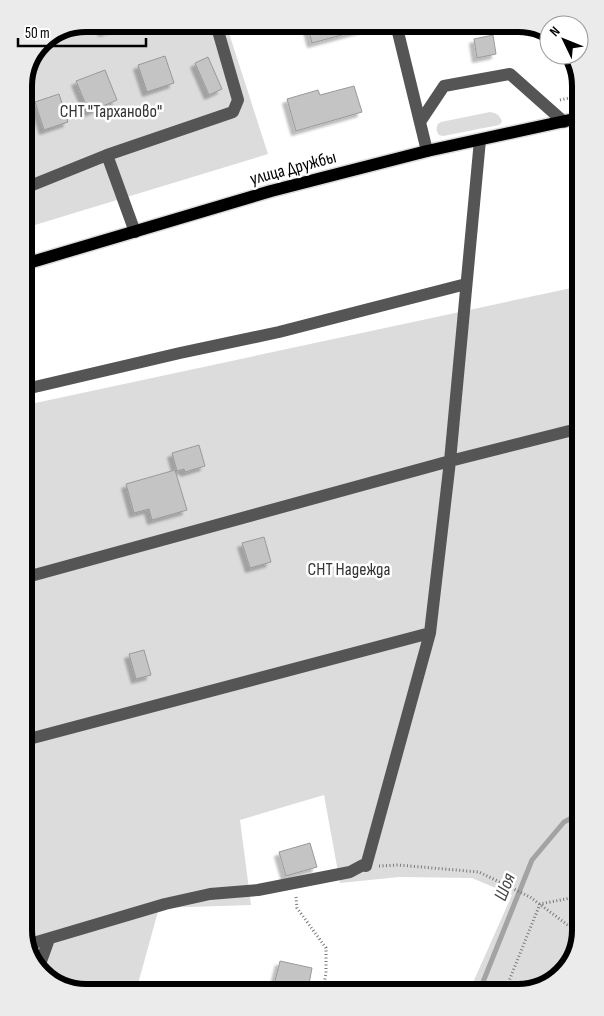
<svg xmlns="http://www.w3.org/2000/svg" width="604" height="1016" viewBox="0 0 604 1016" font-family="'Sofia Sans Condensed',sans-serif">
  <defs>
    <filter id="shadow"><feDropShadow dx="-4.5" dy="4.5" stdDeviation="1" flood-color="#0004"/></filter>
  </defs>
  <rect width="100%" height="100%" fill="#fff"/>
  <path fill="#dcdcdc" d="M86 24H226L268 154 25 228 24 83 42 42Z
    M490 112C496 113 500 115 502 122L499 125 443 136 439 135C436 131 436 128 438 124L441 122Z
    M576 287 580 930 570 964 545 986 471 987 512 895 472 878 399 877 340 883 324 795 240 820 251 905 159 908 136 991 83 992 51 982 30 957 26 405Z"/>
  <g fill="none" stroke-linecap="round" stroke-linejoin="round">
    <path stroke="#a3a3a3" stroke-width="5" d="M481 987 532 860 564 822 579 814"/>
  </g>
  <path fill="#c4c4c4" stroke="#999" filter="url(#shadow)" d="M101 24H119L120 27 103 32Z
    M307 24H367L368 28 312 43Z
    M493 35 496 54 477 58 474 39Z
    M165 56 174 83 147 92 138 65Z
    M208 57 222 89 209 95 195 63Z
    M105 70 117 100 89 112 76 81Z
    M354 86 362 112 296 131 287 99 318 90 320 95Z
    M59 94 68 122 44 130 35 102Z
    M199 445 205 466 185 472 184 469 177 471 172 453Z
    M175 470 187 510 152 520 149 509 134 513 126 484Z
    M264 537 271 562 250 568 242 543Z
    M144 650 151 675 136 679 129 654Z
    M310 843 317 867 286 876 279 852Z
    M280 961 312 968 308 989H273Z"/>
  <g fill="none" stroke-linecap="round" stroke-linejoin="round">
    <defs>
      <path id="major" d="M25 264 271 191 427 151 574 119"/>
    </defs>
    <use href="#major" stroke="#dbdbdb" stroke-width="15"/>
    <path stroke="#777" stroke-width="3" stroke-dasharray="1 2.5" stroke-linecap="butt" d="M560 100 574 97
      M379 866 398 865 479 872 530 897 569 926 580 930
      M296 897 297 908 326 948V973L323 989
      M507 986 540 904 576 897 580 894"/>
    <path stroke="#555" stroke-width="12" d="M396 24 427 151
      M420 122 444 86 510 74 564 122
      M25 188 107 155
      M135 232 107 155 233 112 238 100 216 24
      M26 389 180 353 279 332 466 284
      M27 577 450 461 577 429
      M29 739 430 633
      M30 944 165 904 210 894 258 890 350 872 363 865 366 866 430 633 450 461 480 140
      M39 967 49 939"/>
    <use href="#major" stroke="#000" stroke-width="12"/>
  </g>
  <g text-anchor="middle" dominant-baseline="central" stroke-width="5" stroke-linejoin="round" paint-order="stroke">
    <g font-size="18" fill="#333" stroke="#fff">
      <text x="111" y="111">СНТ "Тарханово"</text>
      <text x="349" y="569">СНТ Надежда</text>
    </g>
    <g font-size="18" fill="#000" stroke="#fff">
      <text transform="translate(293 168) rotate(-15)">улица Дружбы</text>
    </g>
    <g font-size="19" font-style="italic" fill="#444" stroke="#fff">
      <text transform="translate(505 887) rotate(-68)">Шоя</text>
    </g>
  </g>
  <path d="M0 0H604V1016H0ZM86 32H518A54 54 0 0 1 572 86V930A54 54 0 0 1 518 984H86A54 54 0 0 1 32 930V86A54 54 0 0 1 86 32Z" fill="#ebebeb" fill-rule="evenodd"/>
  <path fill="none" stroke="#000" stroke-width="6" d="M86 32H518A54 54 0 0 1 572 86V930A54 54 0 0 1 518 984H86A54 54 0 0 1 32 930V86A54 54 0 0 1 86 32Z"/>
  <g transform="translate(564 40) rotate(313)"><circle r="24" fill="#ffffff" stroke="#999999"/>
  <path d="M0-4L9 19L0 12L-9 19Z" fill="#000000"/>
  <text y="-8" font-size="14" font-weight="bold" text-anchor="middle" fill="#000000">N</text>
  </g>
  <path d="M18 38v8h128v-8" fill="none" stroke="#000000" stroke-width="2.5"/>
  <text x="25" y="38" font-size="15" fill="#000000" stroke="#ffffff" stroke-width="4" paint-order="stroke">50 m</text>
</svg>
